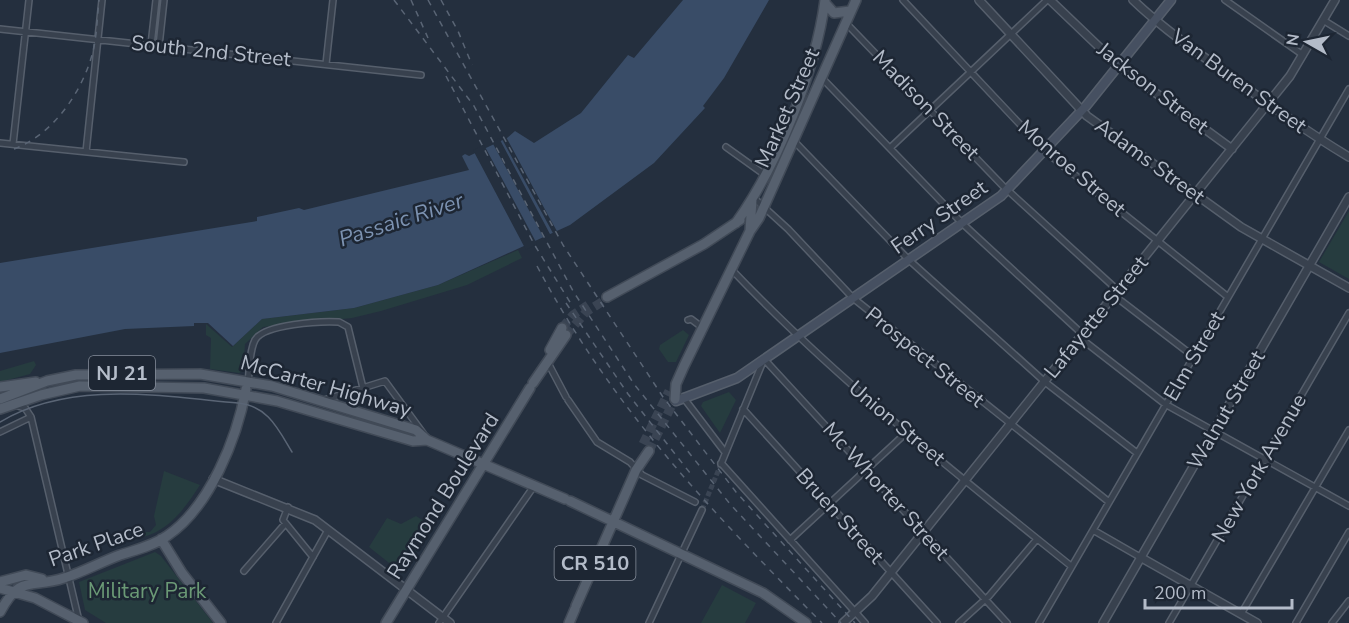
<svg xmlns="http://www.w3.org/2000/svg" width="1349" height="623" viewBox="0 0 1349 623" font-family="'Nunito Sans',sans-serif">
  <rect width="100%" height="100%" fill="#242f3e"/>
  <path fill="#263c3f" d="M1349 211V279L1319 262Z
    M518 250 522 258 467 285 381 311 352 318 263 327 245 344 243 371 239 373 210 369 211 338 206 335V324L232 347 262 319 354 308 438 285Z
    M683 330 689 335 676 362H668L659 349 660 345Z
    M34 361 36 365 30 374 0 382V371Z
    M729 392 736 400 720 433 701 406 703 402Z
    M164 471 200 485C185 508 170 530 143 537L142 532H150L156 525 154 516Z
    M416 516 432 526 403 574 369 547 387 518 401 524Z
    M155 552 161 556 213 623H106L85 610 79 582Z
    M722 585 756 603 745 623H701Z"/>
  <path fill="#394c67" d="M683 0H769L724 78 703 106 705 108 654 163 570 225 438 285 354 308 262 319 233 346 208 323H194V326L125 329 0 353V263L257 221V217L299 208 304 210 469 170 462 156 465 154 469 156 507 138 515 131 534 143 581 113 628 55 634 58Z"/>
  <path fill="#242f3e" d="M505 135 549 217 558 233 554 235 515 163 501 137Z
    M499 138 551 236 545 240 492 142Z
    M484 145 537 244 526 250 473 150Z"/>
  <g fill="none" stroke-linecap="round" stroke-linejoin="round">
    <path stroke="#3a4453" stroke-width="5" stroke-dasharray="5 2.5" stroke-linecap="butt" d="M702 510 721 464"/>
    <path stroke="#3a4453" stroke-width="9" stroke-dasharray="9 4.5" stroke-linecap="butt" d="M562 328 573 315 588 305
      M566 335 586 312 608 298
      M643 444 669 391
      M649 451 675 399"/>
    <defs>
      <path id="minor" d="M903 0 1046 152 1228 297
        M1225 0 1303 55
        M1323 20 1349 36
        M845 22 1003 186 1113 286 1120 300 1193 356
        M0 29 421 75
        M151 45 156 0
        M159 46 164 0
        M326 64 333 0
        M821 77 963 224 1079 331 1084 341 1165 404 1349 506
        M793 140 909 260 1045 382 1137 453
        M0 143 184 162
        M13 144 29 0
        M726 147 765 175
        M890 148 1047 0
        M86 152 102 0
        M754 198 788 229 853 298 1109 502
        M732 270C836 379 954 472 1071 566
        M688 320 691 319 703 328
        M547 361 566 397
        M248 381C250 369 249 351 255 340 264 324 321 321 339 322L348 327 363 388
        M683 397 724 451
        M324 400 385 381 423 433
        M568 400 597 442 630 462 642 475 695 502
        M14 405 25 408 31 417 79 621
        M743 409 937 623
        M0 432 31 417
        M721 463 865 623
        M721 464 764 359 1007 623
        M288 507 283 520 313 557
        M1093 530 1140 557
        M790 540 906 433
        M244 571 285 524
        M1241 614 1349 430
        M276 623 328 530
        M439 623 534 486
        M649 623 702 510
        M959 623 989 596 1037 539
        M1039 623 1349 89
        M1169 623 1349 313
        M1296 623 1349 532
        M1332 623 1349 601"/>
      <path id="tertiary" d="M979 0 1087 116 1241 227 1349 288
        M1050 0 1119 66 1232 149
        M1133 0C1162 28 1195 50 1227 74 1267 103 1307 132 1349 157
        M213 479 315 520 450 623
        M1140 557 1257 623
        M843 623 872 596 1290 76 1335 0
        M1103 623 1349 197"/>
      <path id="secondary" d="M676 401 737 378 1001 196 1086 106 1171 0"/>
      <path id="primary" d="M825 3 834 13 850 11
        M736 223C777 166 816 70 825 0
        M750 231 759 218 856 0
        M607 297 704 244 740 220
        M550 350 562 328
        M533 383 566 335
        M0 387 36 382
        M0 399 47 381 76 375 200 374 272 386 416 430 427 440 565 499
        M675 399 676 384 684 366 750 231 752 200
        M0 409 41 395 80 386 204 388 277 401 413 441 427 440
        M570 501 763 593 806 623
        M161 539 182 573 221 623
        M0 582 26 575 42 579
        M0 588 35 598 83 623
        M576 606 636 470 649 451
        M0 612C21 573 31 589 64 578 83 572 101 562 120 555 135 550 153 546 167 536 210 507 237 438 246 389
        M386 623 530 388
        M569 623 575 609"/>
    </defs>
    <use href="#minor" stroke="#565f6c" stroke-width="8"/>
    <use href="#tertiary" stroke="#565f6c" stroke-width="10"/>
    <use href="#secondary" stroke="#565f6c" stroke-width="11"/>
    <use href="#primary" stroke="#414a57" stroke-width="12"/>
    <use href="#minor" stroke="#38414e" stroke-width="5"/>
    <use href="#tertiary" stroke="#38414e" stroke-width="7"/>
    <use href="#secondary" stroke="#465061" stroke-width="8"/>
    <use href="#primary" stroke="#56606e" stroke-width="9"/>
    <path stroke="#5a6575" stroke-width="1.5" d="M0 422C71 380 160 396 238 403 268 406 278 429 292 452"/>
    <path stroke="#5a6575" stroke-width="1.5" stroke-dasharray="6 6" stroke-linecap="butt" d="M394 0 474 106 573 291 634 384 730 504 841 623
      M411 0 428 38
      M428 0 563 245 663 397 736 492 855 623
      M441 0 458 31 472 65
      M446 76 534 244 573 307
      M14 149C52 135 81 94 92 55 97 38 97 18 99 0
      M537 266C613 409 709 509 822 623
      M566 303 628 394 690 473"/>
  </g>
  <g text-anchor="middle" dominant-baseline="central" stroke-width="5" stroke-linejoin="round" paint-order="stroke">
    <g fill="#1d2633" stroke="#878f9c" stroke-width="1.5">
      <rect x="89" y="356" width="66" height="34" rx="4.5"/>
      <rect x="554.5" y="546" width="81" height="34" rx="4.5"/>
    </g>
    <g font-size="20" font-weight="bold" fill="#b4bcc9">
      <text x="122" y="373">NJ 21</text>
      <text x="595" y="563">CR 510</text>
    </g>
    <g font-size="21" fill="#b4bcc9" stroke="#1d2633">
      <text transform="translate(211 51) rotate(6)">South 2nd Street</text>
      <text transform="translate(1239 81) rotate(36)">Van Buren Street</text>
      <text transform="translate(1153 88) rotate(38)">Jackson Street</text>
      <text transform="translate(926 105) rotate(46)">Madison Street</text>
      <text transform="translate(787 108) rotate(-66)">Market Street</text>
      <text transform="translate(1150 161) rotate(36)">Adams Street</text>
      <text transform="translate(1072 168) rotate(41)">Monroe Street</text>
      <text transform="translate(939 217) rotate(-35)">Ferry Street</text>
      <text transform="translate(1096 317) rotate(-51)">Lafayette Street</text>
      <text transform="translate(1194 356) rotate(-60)">Elm Street</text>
      <text transform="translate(925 357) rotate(39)">Prospect Street</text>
      <text transform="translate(326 386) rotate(16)">McCarter Highway</text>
      <text transform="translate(1226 410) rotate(-60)">Walnut Street</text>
      <text transform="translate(897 423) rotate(40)">Union Street</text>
      <text transform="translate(1259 468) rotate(-60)">New York Avenue</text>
      <text transform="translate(886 491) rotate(48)">Mc Whorter Street</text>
      <text transform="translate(443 496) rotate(-58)">Raymond Boulevard</text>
      <text transform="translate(840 516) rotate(48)">Bruen Street</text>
      <text transform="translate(96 544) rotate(-19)">Park Place</text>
    </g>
    <g font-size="21" fill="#6b9a76" stroke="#1d2633">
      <text x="147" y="591">Military Park</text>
    </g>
    <g font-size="22" font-style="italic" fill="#7c92b1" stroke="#1d2633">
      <text transform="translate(401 220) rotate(-18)">Passaic River</text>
    </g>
  </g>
  <g transform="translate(1307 42) rotate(279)" stroke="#1d2633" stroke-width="4.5" paint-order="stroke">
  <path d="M0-4.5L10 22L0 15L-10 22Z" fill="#b4bcc9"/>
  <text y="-9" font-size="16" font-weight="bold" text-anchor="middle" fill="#b4bcc9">N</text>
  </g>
  <path d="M1145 599v9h147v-9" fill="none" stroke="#b4bcc9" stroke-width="3"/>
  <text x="1154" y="599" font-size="18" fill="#b4bcc9" stroke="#1d2633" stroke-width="4.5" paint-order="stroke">200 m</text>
</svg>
